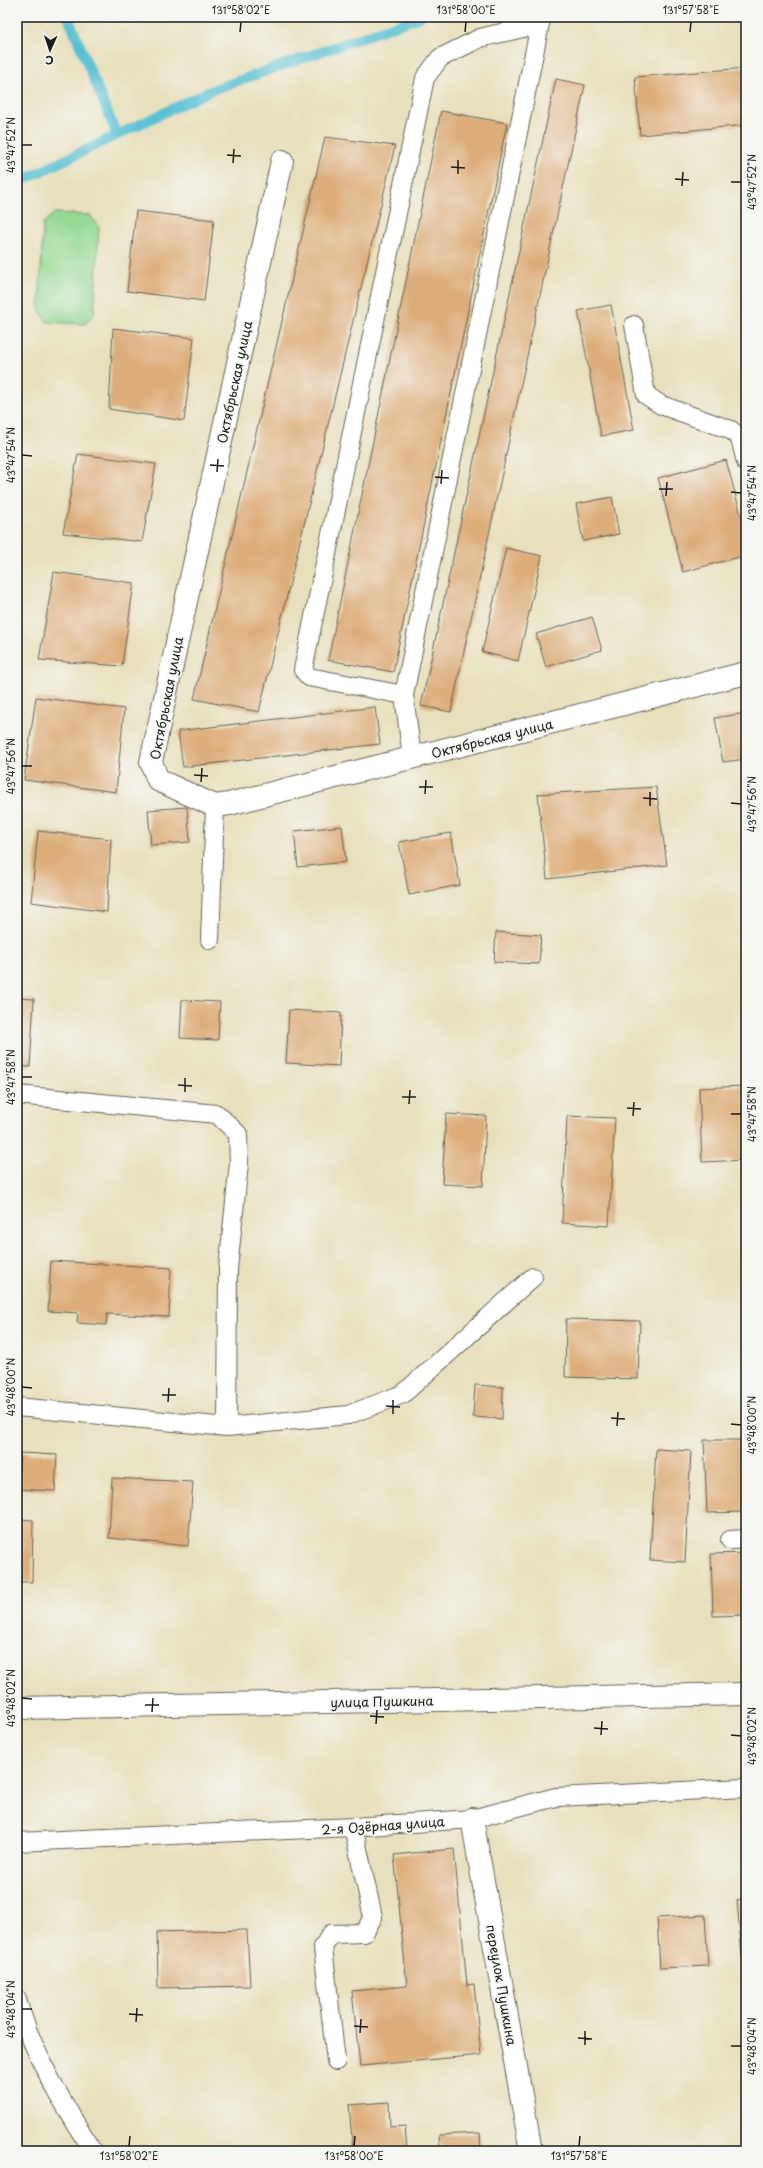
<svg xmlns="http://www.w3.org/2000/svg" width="763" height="2168" viewBox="0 0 763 2168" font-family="'Playpen Sans',sans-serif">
  <rect width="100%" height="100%" fill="#f6f6f2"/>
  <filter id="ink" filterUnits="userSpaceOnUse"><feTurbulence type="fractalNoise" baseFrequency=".025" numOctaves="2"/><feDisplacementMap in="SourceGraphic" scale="8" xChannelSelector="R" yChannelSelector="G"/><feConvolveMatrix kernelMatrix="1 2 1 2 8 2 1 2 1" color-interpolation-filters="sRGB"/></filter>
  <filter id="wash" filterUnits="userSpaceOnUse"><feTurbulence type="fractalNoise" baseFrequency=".012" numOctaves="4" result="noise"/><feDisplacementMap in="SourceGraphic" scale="16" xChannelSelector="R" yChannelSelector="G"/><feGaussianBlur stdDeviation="0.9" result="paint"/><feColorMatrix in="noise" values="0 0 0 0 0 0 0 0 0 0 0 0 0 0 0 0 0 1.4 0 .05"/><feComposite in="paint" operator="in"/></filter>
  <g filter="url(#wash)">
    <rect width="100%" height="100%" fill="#e8e0bd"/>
    <path fill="#94d993" stroke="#587a58" d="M55 213 90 215 99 227 94 315 85 324 47 322 39 309 43 223Z"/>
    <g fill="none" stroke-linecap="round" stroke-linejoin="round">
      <path stroke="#56bfd2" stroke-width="10" d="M68 17 117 135 212 90 420 17
        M17 183 117 135"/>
    </g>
    <g id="blocks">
      <path fill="#ddae7b" d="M746 68V125L640 135 635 77Z
        M556 79 585 85 451 712 421 706Z
        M441 111 507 123 393 672 328 660Z
        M325 137 395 146 259 712 194 699Z
        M136 211 214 220 204 301 127 291Z
        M611 305 634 430 601 436 578 311Z
        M113 328 194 338 184 421 109 409Z
        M78 454 156 464 142 542 63 533Z
        M726 460 746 534V555L683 572 658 478Z
        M612 497 619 534 583 541 576 504Z
        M506 548 542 556 518 661 482 652Z
        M54 572 134 583 122 666 39 660Z
        M592 617 602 650 546 667 536 634Z
        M36 697 124 709 116 792 24 780Z
        M375 707 380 744 183 767 178 731Z
        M746 713V759L723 762 715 718Z
        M656 787 667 865 547 879 538 794Z
        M187 807 190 842 151 845 148 810Z
        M342 826 346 862 298 867 294 831Z
        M38 831 111 839 107 912 31 902Z
        M451 833 460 885 409 895 399 842Z
        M496 932 541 935 539 964 494 962Z
        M17 998 34 999 30 1067 17 1066Z
        M182 1000 220 1002 218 1040 180 1038Z
        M289 1010 341 1013 339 1066 286 1063Z
        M746 1086V1160L702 1162 699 1088Z
        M446 1114 486 1116 483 1186 442 1184Z
        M567 1116 615 1118 609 1226 562 1223Z
        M51 1261 171 1268 169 1317 107 1314 106 1325 77 1323 78 1313 48 1311Z
        M566 1319 640 1321 638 1379 565 1377Z
        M475 1385 503 1387 502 1419 473 1417Z
        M704 1440H746V1512L707 1513Z
        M656 1449 691 1451 685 1562 650 1560Z
        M20 1453 57 1455 55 1491 18 1489Z
        M112 1478 193 1482 188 1546 109 1538Z
        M17 1519 33 1520 32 1582H17Z
        M746 1553V1615L713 1616 711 1554Z
        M454 1849 467 1985 474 1984 481 2055 360 2066 352 1991 407 1986 394 1855Z
        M746 1899V1957H742L737 1900Z
        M705 1915 708 1966 660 1968 657 1918Z
        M247 1930 250 1986 158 1988 157 1932Z
        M389 2102 390 2127 405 2126 407 2151H353L349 2105Z
        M480 2133 481 2151H440L439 2135Z"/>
    </g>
  </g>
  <g filter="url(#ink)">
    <use href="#blocks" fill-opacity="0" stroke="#636154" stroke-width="1"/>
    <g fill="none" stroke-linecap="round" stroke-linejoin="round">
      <defs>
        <path id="service" d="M634 325 646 395 661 405 731 430 740 438 746 462
          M404 695 309 677 303 670 425 78 440 58 480 38 540 24 404 695 412 758
          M210 940 215 806
          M17 1095 217 1114 238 1134 239 1163 228 1269 227 1427 17 1407
          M227 1427 348 1415 403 1394 533 1277
          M730 1540 746 1539
          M17 1842 353 1827 472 1819 556 1797 746 1788
          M17 1999C33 2055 63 2102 92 2151
          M336 2061 323 1947 331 1934 364 1933 373 1917 353 1827"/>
        <path id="minor" d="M282 161 151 762 158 780 215 806 229 804 746 673
          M472 1819 531 2151"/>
        <path id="secondary" d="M17 1708 746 1694"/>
      </defs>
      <use href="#service" stroke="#636154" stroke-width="20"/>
      <use href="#minor" stroke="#636154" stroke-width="24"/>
      <use href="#secondary" stroke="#636154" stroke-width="24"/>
      <use href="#service" stroke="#fff" stroke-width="18"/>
      <use href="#minor" stroke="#fff" stroke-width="22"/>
      <use href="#secondary" stroke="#fff" stroke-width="22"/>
    </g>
  </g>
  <path fill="none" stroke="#1c1c1c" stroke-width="1.5" d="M240 32 241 22M465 32 466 22M690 32 691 22M22 145H32M227 155 241 156M233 163 234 149M451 167 465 168M458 174V160M675 179 689 180M731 182H741M682 186 683 172M22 455 32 456M210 465 224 466M217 472 218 459M435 477 449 478M441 484 442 470M659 489H673M731 492 741 493M666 496 667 482M22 766H32M194 775 208 776M201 782 202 768M419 787H433M425 794 426 780M643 798 657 799M731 803 741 804M650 806V792M22 1077H32M178 1085 192 1086M185 1092V1078M402 1097H416M409 1104 410 1090M627 1108 641 1109M731 1114H741M633 1116 634 1102M22 1387 32 1388M162 1395H176M168 1402 169 1388M386 1406 400 1407M393 1414V1400M611 1418 625 1419M731 1424 741 1425M617 1426 618 1412M22 1698 32 1699M145 1705H159M152 1712 153 1698M370 1716 384 1717M376 1724 377 1710M594 1728 608 1729M601 1735 602 1721M731 1735 741 1736M22 2009H32M129 2014 143 2015M136 2022 137 2008M354 2026 368 2027M360 2033 361 2019M578 2038 592 2039M585 2045V2031M731 2046H741M129 2146 130 2136M354 2146 355 2136M579 2146 580 2136"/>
  <g text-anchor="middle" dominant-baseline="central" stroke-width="3.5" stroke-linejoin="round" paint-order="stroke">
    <g font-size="13" fill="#1c1c1c" stroke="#f6f6f2">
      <text transform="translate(234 382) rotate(-78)">Октябрьская улица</text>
      <text transform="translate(166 698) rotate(-79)">Октябрьская улица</text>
      <text transform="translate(492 738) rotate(-14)">Октябрьская улица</text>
      <text transform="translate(382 1701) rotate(-1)">улица Пушкина</text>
      <text transform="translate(383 1825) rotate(-4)">2-я Озёрная улица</text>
      <text transform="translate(502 1985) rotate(80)">переулок Пушкина</text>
    </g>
  </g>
  <rect width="763" height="2168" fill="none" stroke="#f6f6f2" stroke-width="44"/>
  <g transform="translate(50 50) rotate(183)" stroke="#f6f6f2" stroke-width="3" paint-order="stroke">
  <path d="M0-3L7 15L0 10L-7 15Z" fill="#1c1c1c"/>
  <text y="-6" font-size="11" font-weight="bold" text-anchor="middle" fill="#1c1c1c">С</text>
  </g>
  <rect x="22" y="22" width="719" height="2124" fill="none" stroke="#1c1c1c" stroke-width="1.5"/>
  <g font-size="10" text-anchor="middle" fill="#1c1c1c">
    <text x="241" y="14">131°58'02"E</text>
    <text x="466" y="14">131°58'00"E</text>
    <text x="691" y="14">131°57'58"E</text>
    <text transform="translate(11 145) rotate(-90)" y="4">43°47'52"N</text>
    <text transform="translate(752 182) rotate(-90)" y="4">43°47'52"N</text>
    <text transform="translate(11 455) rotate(-90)" y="4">43°47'54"N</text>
    <text transform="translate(752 493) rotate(-90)" y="4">43°47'54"N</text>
    <text transform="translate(11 766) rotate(-90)" y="4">43°47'56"N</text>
    <text transform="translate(752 804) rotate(-90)" y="4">43°47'56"N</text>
    <text transform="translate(11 1077) rotate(-90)" y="4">43°47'58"N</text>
    <text transform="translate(752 1114) rotate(-90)" y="4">43°47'58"N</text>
    <text transform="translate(11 1387) rotate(-90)" y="4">43°48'00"N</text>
    <text transform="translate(752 1425) rotate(-90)" y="4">43°48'00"N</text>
    <text transform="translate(11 1698) rotate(-90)" y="4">43°48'02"N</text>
    <text transform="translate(752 1736) rotate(-90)" y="4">43°48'02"N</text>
    <text transform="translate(11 2009) rotate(-90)" y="4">43°48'04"N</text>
    <text transform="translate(752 2046) rotate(-90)" y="4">43°48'04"N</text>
    <text x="129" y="2160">131°58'02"E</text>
    <text x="354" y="2160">131°58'00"E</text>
    <text x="579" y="2160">131°57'58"E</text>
  </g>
</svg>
